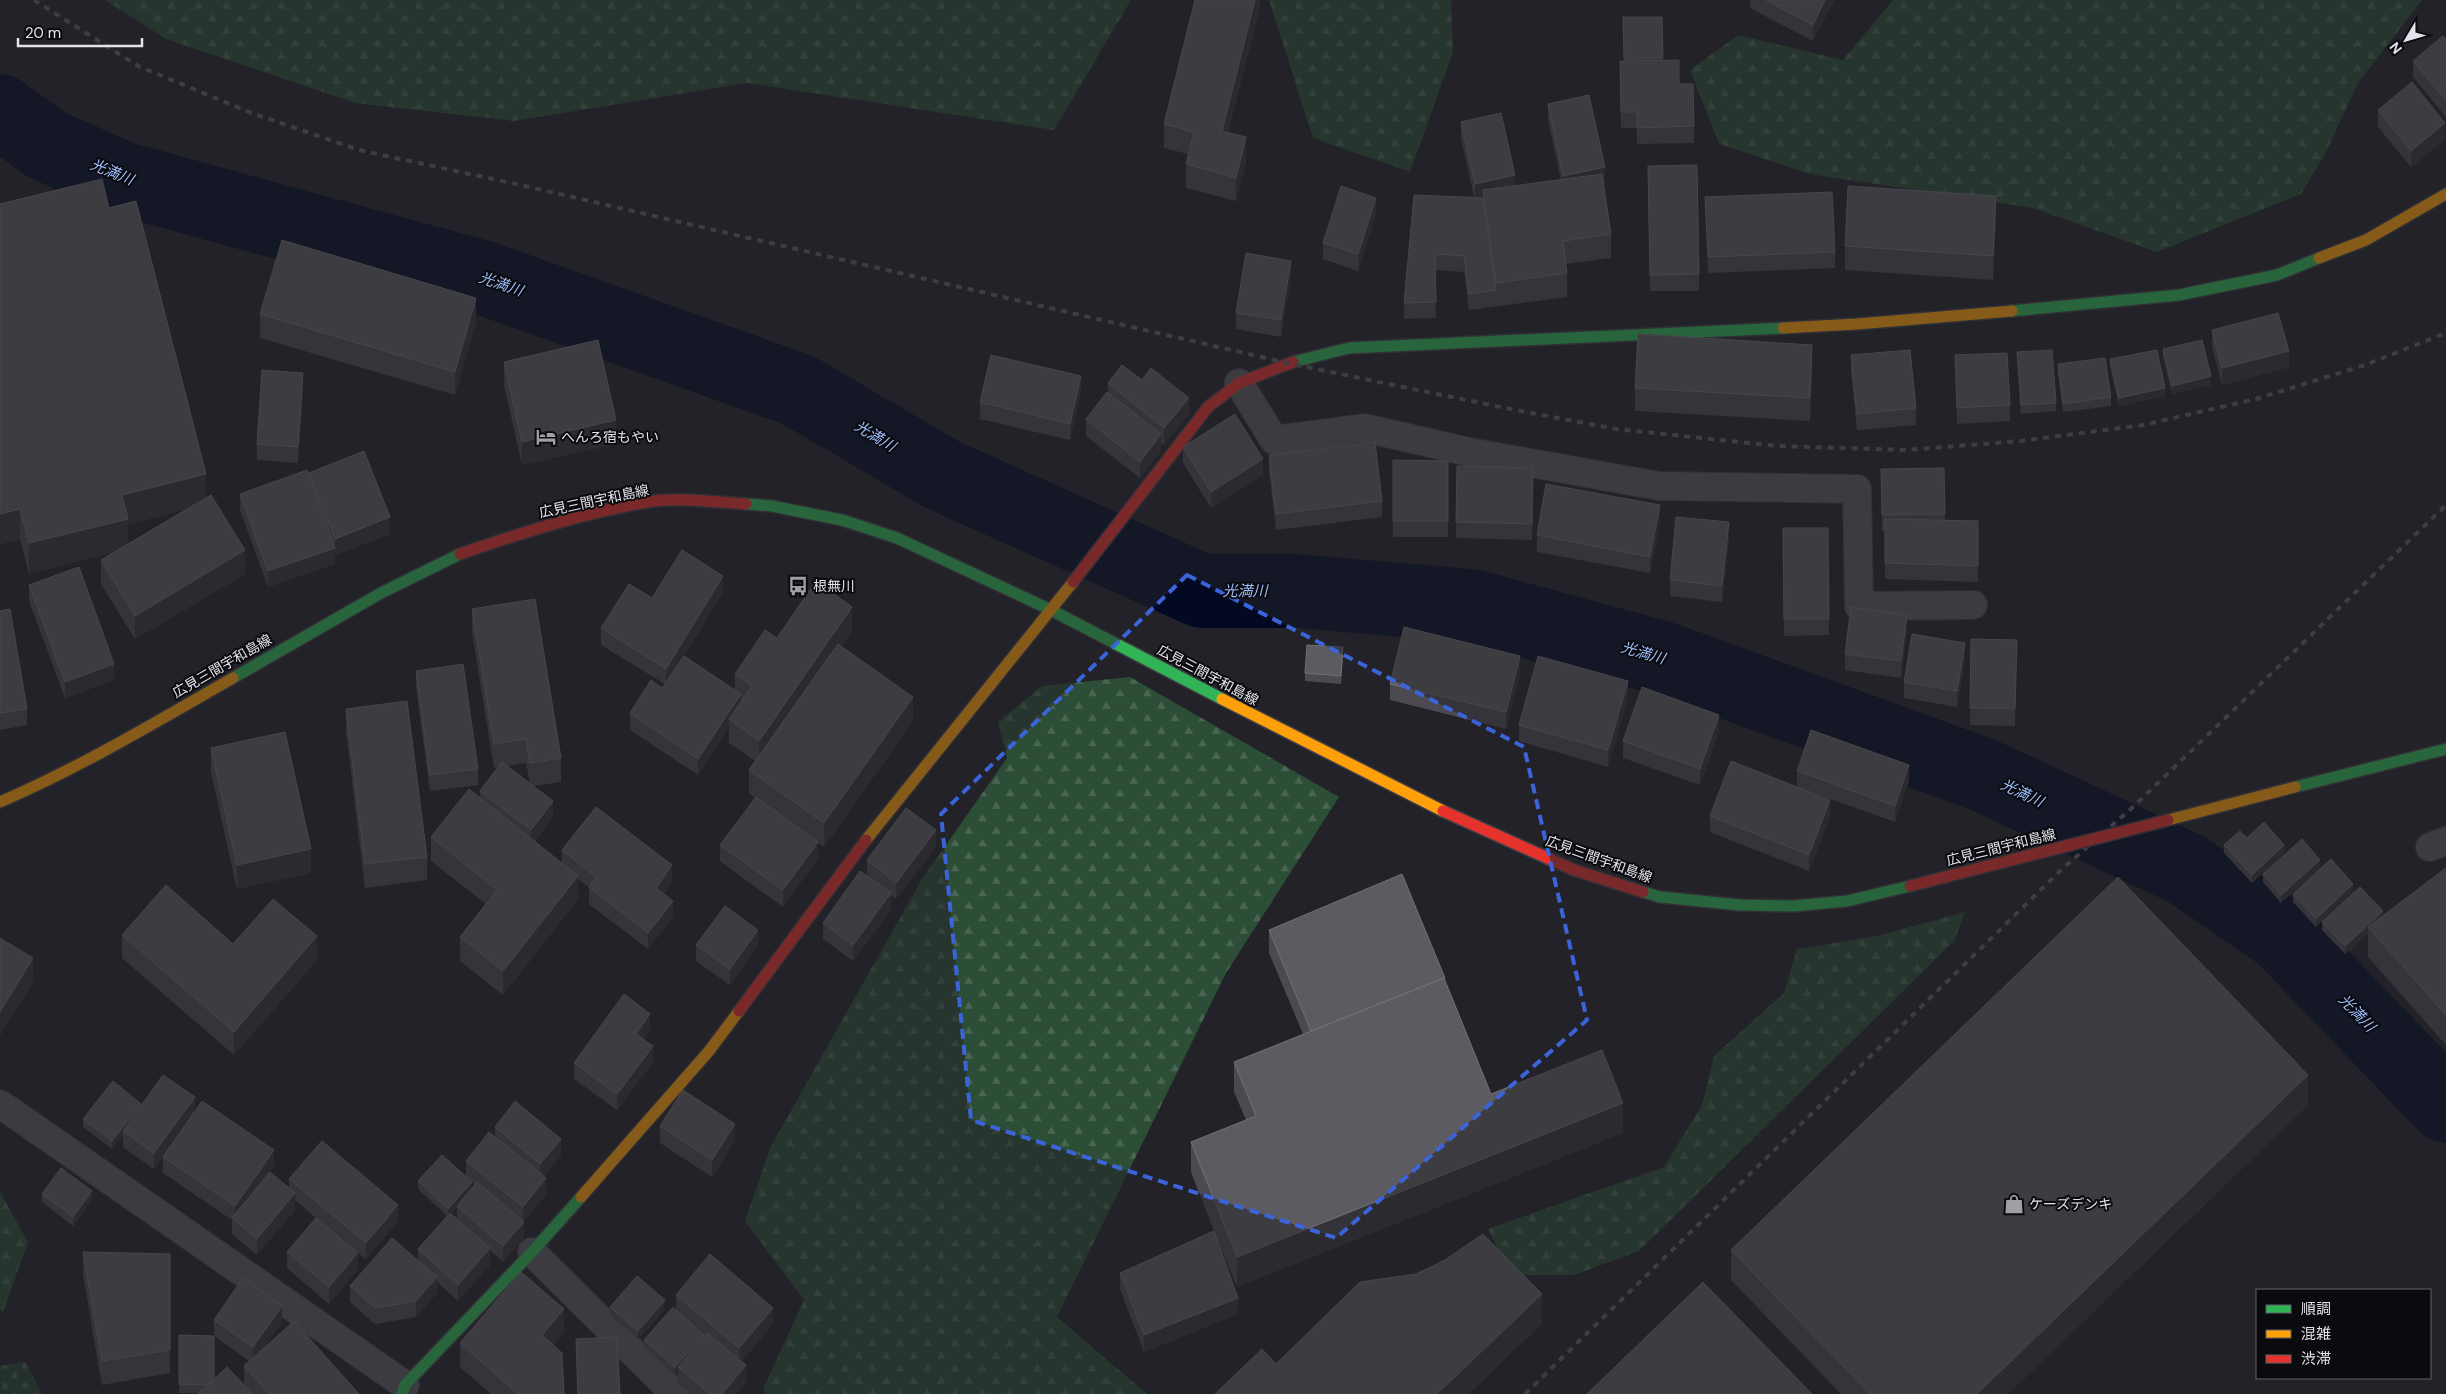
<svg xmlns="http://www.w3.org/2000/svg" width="2446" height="1394" viewBox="0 0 2446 1394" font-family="'DM Sans','Noto Sans JP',sans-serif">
  <defs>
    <pattern id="forest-firs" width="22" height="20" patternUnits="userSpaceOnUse" patternTransform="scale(1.25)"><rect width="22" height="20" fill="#2c4d36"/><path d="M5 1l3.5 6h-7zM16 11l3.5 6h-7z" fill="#4a6653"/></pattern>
    <pattern id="cemetery-stones" width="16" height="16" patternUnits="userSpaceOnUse" patternTransform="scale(1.25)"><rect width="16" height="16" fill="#294431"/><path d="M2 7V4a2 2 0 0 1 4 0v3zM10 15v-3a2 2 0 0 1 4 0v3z" fill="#485f4f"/></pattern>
  </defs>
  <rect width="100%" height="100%" fill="#222228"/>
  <path fill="url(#forest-firs)" d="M105 0H1131L1054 130 747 83 514 121 355 103 166 39Z
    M1269 0H1451L1453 52 1410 172 1313 138Z
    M1893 0H2422L2358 83 2324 156 2301 194 2157 252 2033 208 1810 174 1719 144 1690 70 1738 35 1843 60Z
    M1130 677 1339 797 1226 973 1057 1317 1147 1394H766L763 1389 804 1300 745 1221 771 1146 922 879 1007 758 998 722 1042 686Z
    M1965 912 1954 941 1639 1251 1574 1275H1510L1488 1229 1664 1167 1702 1105 1714 1056 1784 993 1797 949 1877 936Z
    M0 1192 28 1242 3 1312 0 1310Z"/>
  <path fill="url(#cemetery-stones)" d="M25 1362 42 1394H0V1366Z"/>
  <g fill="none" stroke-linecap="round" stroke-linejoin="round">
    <path stroke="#030923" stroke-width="74" d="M0 111 47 145 124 179 484 278 798 390 943 475 1202 591H1296L1472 606 1665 659 1981 774 2186 869 2282 935 2446 1106"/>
    <defs>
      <path id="street" d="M1239 383 1274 440 1365 428 1469 452 1659 486 1857 489 1859 606 1973 605
        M2430 847 2446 841
        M0 1104 405 1385
        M532 1252 675 1394"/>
      <path id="fast" d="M2012 311 2179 295 2277 275 2319 258
        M1293 362 1349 348 1783 328
        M746 504 772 506 842 520 897 538 1049 609 1222 699
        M233 678 381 593 460 554
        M2295 787 2446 749
        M1643 892 1660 897 1740 905 1794 906 1847 901 1910 886
        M402 1394 405 1385 532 1252 581 1197"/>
      <path id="slow" d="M2319 258 2366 240 2446 194
        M1783 328 1857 324 2012 311
        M1222 699 1443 811
        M0 802C81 767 156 722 233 678
        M866 840 1073 582
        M581 1197 709 1051 739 1011"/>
      <path id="jam" d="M460 554C521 533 583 513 647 502 679 497 714 502 746 504
        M1073 582 1208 407 1239 383 1293 362
        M1443 811 1574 870 1643 892
        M739 1011 866 840"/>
    </defs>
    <use href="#street" stroke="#3f3f45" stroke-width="30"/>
    <use href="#fast" stroke="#3f3f45" stroke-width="14"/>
    <use href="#slow" stroke="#3f3f45" stroke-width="14"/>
    <use href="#jam" stroke="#3f3f45" stroke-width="14"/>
    <use href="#street" stroke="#59595e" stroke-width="28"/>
    <use href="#fast" stroke="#30b455" stroke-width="11"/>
    <use href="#slow" stroke="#ff9f0a" stroke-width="11"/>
    <use href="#jam" stroke="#e5322d" stroke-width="11"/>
    <path stroke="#5e5e63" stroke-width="4" stroke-dasharray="6 6" stroke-linecap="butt" d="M34 0 138 66 249 112 359 150 525 186 1287 363 1505 408 1616 429 1778 446 1906 450 2021 441 2143 425 2256 399 2365 365 2446 333
      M1525 1394 2061 870 2133 807 2446 505"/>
    <defs>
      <path id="slow-bridge" d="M2168 820 2295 787"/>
      <path id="jam-bridge" d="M1910 886 2168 820"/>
    </defs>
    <use href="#slow-bridge" stroke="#3f3f45" stroke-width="14" stroke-linecap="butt"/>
    <use href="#jam-bridge" stroke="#3f3f45" stroke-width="14" stroke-linecap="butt"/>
    <use href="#slow-bridge" stroke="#ff9f0a" stroke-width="11"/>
    <use href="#jam-bridge" stroke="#e5322d" stroke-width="11"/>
  </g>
  <path fill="#4b4a51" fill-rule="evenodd" d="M1260 0V7L1228 132 1246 161 1236 201 1186 188V164L1188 154 1164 148V124Z
    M1750 0H1834L1813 41 1750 8Z
    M1623 17H1662L1663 60 1679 84 1694 126V143L1637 144V128H1621L1620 61H1624Z
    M2446 39V117L2413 77V61Z
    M1548 104 1605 184H1603L1611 234V258L1566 264 1567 273V297L1469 310 1464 272 1435 270 1436 318 1404 319V303L1414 195 1474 197 1461 138V122L1515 186 1561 180 1548 120Z
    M2378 110 2445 139 2411 167 2378 127Z
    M1648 182 1699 274V291H1650Z
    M1705 197 1835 252V268L1708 273Z
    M109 208 206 498 245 574 135 639 101 584V560L115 552 29 574 20 539 0 544ZM187 509 128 544V524Z
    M1376 214 1358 271 1323 259V243Z
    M1996 219 1993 280 1845 270V246Z
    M1291 278 1281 337 1236 329V313Z
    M260 314 476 322 455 395 260 338Z
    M2212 330 2289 367 2222 385 2212 346Z
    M2163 349 2211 385 2172 394 2163 357Z
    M2017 352 2056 403V411L2021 414Z
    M1851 355 1916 408V425L1857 430 1851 371Z
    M1955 355 2010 405V421L1957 424Z
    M2110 359 2165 396 2119 406 2110 367Z
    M504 362 616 444 522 465 504 385Z
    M2058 364 2111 397V406L2063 412 2058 373Z
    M1812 368 1810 421 1635 411V388Z
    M1142 380 1189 414 1164 445 1161 442V451L1140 478 1086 436V419L1108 393V383Z
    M303 389 298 463 257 460V444Z
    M1081 392 1070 440 980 419V402Z
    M1183 447 1263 475 1211 508 1183 463Z
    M1269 455 1382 501V517L1276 530 1269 471Z
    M1393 460 1448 461V537H1393Z
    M1944 468 1945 520 1978 521V582L1885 579V531H1882L1881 469Z
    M309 473 390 534 335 555V554V564L268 587 240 510V494L309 475Z
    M1533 484 1532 540 1456 538V522Z
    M1660 522 1650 573 1537 552V535Z
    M1783 528H1828L1829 635 1784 636Z
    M1729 538 1722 602 1670 596V580Z
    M29 585 114 680 65 698 29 601Z
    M723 592 684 656 735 690V674L777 638 852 631 841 646 913 721 824 847 818 843V858L783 907 720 861V845L755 798 749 793V770L755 761 729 743V727L698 775 630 730V713L662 688 665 684 601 645V628L652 598Z
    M472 609 561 758V782L534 786 553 817 535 841 562 863V850L672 882 663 894 673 917 648 949 589 904V887L578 879V899L503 995 460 961V937L486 904 431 861V837L480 798V791L498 767 494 768 472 632ZM526 763 530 783 507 766Z
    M0 611 27 709V725L0 730Z
    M1907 631 1901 678 1845 670V654Z
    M1971 639 2017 640 2015 726 1970 725Z
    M1343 656 1341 684 1305 681V673Z
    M1965 660 1957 707 1904 698V682Z
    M416 671 478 769V785L430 791 416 687Z
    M1520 672 1506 729 1390 700V684Z
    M1628 697 1608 767 1519 741V725Z
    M346 709 427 857V880L365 888 346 732Z
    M1719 731 1700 785 1623 758V741Z
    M211 748 311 873 237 889 211 772Z
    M1797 771 1909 781 1895 822 1811 792 1830 816 1809 871 1710 832V816L1797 787Z
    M2247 838 2284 853 2252 883 2224 853V845Z
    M936 847 896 899 891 895V910L853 961 823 939V923L867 876V860Z
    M2320 868 2281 903 2263 882V874Z
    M2446 868V1045L2368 957V933L2345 954 2322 930V922L2383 916Z
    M2353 892 2316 927 2293 902V894Z
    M1269 930 1445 981 1491 1094 1623 1133 1237 1287 1214 1231 1238 1314 1144 1352 1120 1289V1273L1214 1231 1191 1172V1142L1246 1120 1234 1092V1062L1303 1034 1269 953Z
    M122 935 233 944 317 960 234 1055 122 958Z
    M696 945 758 946 730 985 696 961Z
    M650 1030 644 1039 653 1062 617 1110 574 1079V1063Z
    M141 1105 195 1112 274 1167 269 1173 289 1188V1179L398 1221 366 1259 348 1245 358 1269 329 1304 287 1268V1252L316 1218 295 1200V1210L257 1255 232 1234V1220L163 1173V1157L170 1147 154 1169 123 1147V1135L112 1149 83 1127V1119Z
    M2308 1105 2008 1394H1841L1731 1280V1250Z
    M660 1126 735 1140 712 1177 660 1143Z
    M495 1127 561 1155 544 1176 546 1194 524 1222V1238L503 1262 490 1250V1265L458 1301 437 1282V1293L416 1317 375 1324 350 1302V1286L418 1260V1249L447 1216 418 1189V1181L466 1177V1161L495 1136ZM470 1181 475 1185 472 1189ZM457 1207V1219L451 1214Z
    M42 1194 92 1199 73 1226 42 1202Z
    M83 1252 170 1254V1373L102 1385 83 1275Z
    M676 1295 773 1324 741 1362 746 1382 736 1394H691L678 1383V1372L675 1375 644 1348V1340L676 1310ZM691 1324 705 1335 704 1336Z
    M610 1307 665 1309 638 1339 610 1315Z
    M214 1320 282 1322 265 1346 359 1394H198L199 1393H179V1335L214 1336ZM214 1336 249 1361 244 1366V1384L214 1379Z
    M564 1332 553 1345 564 1394H491L460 1367V1343Z
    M576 1339 620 1394H577Z"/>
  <path fill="#343339" d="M1255 0H1260V7L1222 154V131Z
    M1825 0H1834L1813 41V25Z
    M2445 123V139L2411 167V151Z
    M1246 137V161L1236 201V178Z
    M1605 167V184L1563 193V176Z
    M1515 175V192L1483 190V199L1475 200V184Z
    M1996 196V219L1993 280V256Z
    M1376 198V214L1358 271V254Z
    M1291 261V278L1281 337V320Z
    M476 298V322L455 395V372Z
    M1812 345V368L1810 421V398Z
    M2289 351V367L2222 385V368Z
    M303 373V389L298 463V447Z
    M1081 376V392L1070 440V424Z
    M2211 376V385L2172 394V386Z
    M2165 388V396L2119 406V398Z
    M1189 398V414L1164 445V428Z
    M616 420V444L522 465V442Z
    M1161 434V451L1140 478V462Z
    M1263 459V475L1211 508V492Z
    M206 474V505L128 524V549L29 574V543L122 495Z
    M1660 505V522L1650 573V557Z
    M20 509V539L0 544V514Z
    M390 517V534L335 555V539Z
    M1729 522V538L1722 602V586Z
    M335 548V564L268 587V571Z
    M245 550V574L135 639V616Z
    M723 576V592L666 685V669Z
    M852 607V631L759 765V741Z
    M1907 615V631L1901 678V661Z
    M1965 643V660L1957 707V691Z
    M1520 656V672L1506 729V712Z
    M114 664V680L65 698V682Z
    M1628 681V697L1608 767V750Z
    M741 694V710L729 719V727L698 775V759Z
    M913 697V721L824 847V823Z
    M1719 715V731L1700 785V769Z
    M1909 765V781L1895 822V806Z
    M1830 800V816L1809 871V855Z
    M553 801V817L531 846V830Z
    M936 830V847L896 899V883Z
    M818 842V858L783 907V890Z
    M2284 845V853L2252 883V875Z
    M311 849V873L237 889V865Z
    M2320 860V868L2281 903V895Z
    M672 865V882L656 904V888Z
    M578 876V899L503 995V971Z
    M2353 884V892L2316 927V919Z
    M891 893V910L853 961V945Z
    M673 901V917L648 949V933Z
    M2383 911V920L2368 927V933L2345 954V946Z
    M758 930V946L730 985V969Z
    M317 936V960L234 1055V1032Z
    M33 958V982L0 1036V1012Z
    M650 1014V1030L636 1050V1034Z
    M653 1046V1062L617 1110V1094Z
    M2308 1075V1105L2008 1394H1977Z
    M195 1097V1113L154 1169V1153Z
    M1623 1103V1133L1237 1287V1257Z
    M141 1104V1112L123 1131V1135L112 1149V1141Z
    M735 1124V1140L712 1177V1160Z
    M561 1139V1155L540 1181V1164Z
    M274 1150V1167L236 1221 235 1220V1206Z
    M546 1178V1194L524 1222V1238L503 1262V1246L523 1223V1207Z
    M472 1182V1190L448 1217V1209Z
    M92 1191V1199L73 1226V1217Z
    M295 1193V1210L257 1255V1239Z
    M398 1205V1221L366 1259V1243Z
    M490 1248V1265L458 1301V1285Z
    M358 1253V1269L329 1304V1287Z
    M437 1277V1293L416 1317V1301Z
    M1542 1294V1324L1469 1394H1437Z
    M1238 1298V1314L1144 1352V1335Z
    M665 1300V1309L638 1339V1331Z
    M282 1306V1322L253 1364V1347Z
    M773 1308V1324L739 1364V1348Z
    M564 1309V1332L542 1359V1335Z
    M704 1335V1343L678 1367V1372L675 1375V1367Z
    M746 1365V1382L736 1394H722Z"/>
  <path fill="#5c5b61" stroke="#717077" d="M1195 0H1255L1222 131 1246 137 1236 178 1186 164 1194 132 1164 124Z
    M1766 0H1825L1813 25Z
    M1623 17H1662L1663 58 1624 59Z
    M2443 36 2446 39V100L2413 61Z
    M1679 60V84H1693L1694 126 1637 128V112H1621L1620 61Z
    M2412 82 2445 123 2411 151 2378 110Z
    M1589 95 1605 167 1563 176 1548 104Z
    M1501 113 1515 175 1475 184 1461 122Z
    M1697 165 1699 274 1650 275 1648 166Z
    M1602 174 1611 234 1563 241 1567 273 1496 283 1483 190Z
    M102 179 109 208 136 201 206 474 122 495 128 519 29 543 20 509 0 514V204Z
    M1341 186 1376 198 1358 254 1323 243Z
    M1848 186 1996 196 1993 256 1845 246Z
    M1832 192 1835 252 1708 257 1705 197Z
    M1414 195 1483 198 1496 290 1469 294 1464 256 1435 254 1436 302 1404 303Z
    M282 240 476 298 455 372 260 314Z
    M1246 253 1291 261 1281 320 1236 313Z
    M2278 313 2289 351 2222 368 2212 330Z
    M1638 334 1812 345 1810 398 1635 388Z
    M598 340 616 420 522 442 504 362Z
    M2202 340 2211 376 2172 386 2163 349Z
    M1910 350 1916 408 1857 414 1851 355Z
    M2052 350 2056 403 2021 405 2017 352Z
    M2157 350 2165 388 2119 398 2110 359Z
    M2007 353 2010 405 1957 408 1955 355Z
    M991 355 1081 376 1070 424 980 402Z
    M2105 358 2111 397 2063 404 2058 364Z
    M1122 365 1142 380 1151 368 1189 398 1164 428 1108 383Z
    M262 370 303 373 298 447 257 444Z
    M1107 392 1161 434 1140 462 1086 419Z
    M1235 414 1263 459 1211 492 1183 447Z
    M1375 442 1382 501 1276 514 1269 455Z
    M364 451 390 517 335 539 309 473Z
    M1393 460 1448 461V521H1393Z
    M1457 466 1533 468 1532 524 1456 522Z
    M1944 468 1945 514 1882 515 1881 469Z
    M307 470 335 548 268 571 240 494Z
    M1546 484 1660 505 1650 557 1537 535Z
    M211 495 245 550 135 616 101 560Z
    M1676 517 1729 522 1722 586 1670 580Z
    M1885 519 1978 521V566L1885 563Z
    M1783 528H1828L1829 619H1784Z
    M682 550 723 576 666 669 601 628 629 584 652 598Z
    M79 567 114 664 65 682 29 585Z
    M816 581 852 607 759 741 729 719 752 686 735 674 765 630 777 638Z
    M535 599 561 758 530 763 526 739 494 744 472 609Z
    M1851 607 1907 615 1901 661 1845 654Z
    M10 609 27 709 0 713V611Z
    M1404 627 1520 656 1506 712 1390 684Z
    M1912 634 1965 643 1957 691 1904 682Z
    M1971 639 2017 640 2015 709 1970 708Z
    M838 644 913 697 824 823 749 770Z
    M1307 645 1343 647 1341 676 1305 673Z
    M684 656 741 694 698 759 630 713 651 680 662 688Z
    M1538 656 1628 681 1608 750 1519 725Z
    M463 664 478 769 430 775 416 671Z
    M1642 687 1719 715 1700 769 1623 741Z
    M407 701 427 857 365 864 346 709Z
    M1811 730 1909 765 1895 806 1797 771Z
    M285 732 311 849 237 865 211 748Z
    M1731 761 1830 800 1809 855 1710 816Z
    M502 762 553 801 531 830 480 791Z
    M469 789 578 876 503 971 460 937 497 890 431 837Z
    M756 797 818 842 783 890 720 845Z
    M596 807 672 865 656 888 673 901 648 933 589 887 596 877 562 850Z
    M906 808 936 830 896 883 867 860Z
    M2264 822 2284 845 2252 875 2224 845 2240 831 2247 838Z
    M2302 839 2320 860 2281 895 2263 874Z
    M2331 859 2353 884 2316 919 2293 894Z
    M2446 868V1015L2368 927Z
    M860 871 891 893 853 945 823 923Z
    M1402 874 1445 978 1444 979V978L1311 1031 1269 930Z
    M2118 877 2308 1075 1977 1394H1870L1731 1250Z
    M166 885 233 944 273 899 317 936 234 1032 122 935Z
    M2360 887 2383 911 2345 946 2322 922Z
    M725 906 758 930 730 969 696 945Z
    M0 938 33 958 0 1012Z
    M1444 978 1491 1094 1602 1050 1623 1103 1237 1257 1191 1142 1256 1116 1234 1062Z
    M624 994 650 1014 636 1034 653 1046 617 1094 574 1063Z
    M163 1075 195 1097 154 1153 123 1131Z
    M113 1081 141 1104 112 1141 83 1119Z
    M683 1090 735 1124 712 1160 660 1126Z
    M202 1101 274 1150 235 1206 163 1157Z
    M515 1101 561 1139 540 1164 495 1127Z
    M489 1132 546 1178 523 1207 466 1161Z
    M322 1141 398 1205 366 1243 289 1179Z
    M442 1155 472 1182 448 1209 418 1181Z
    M61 1168 92 1191 73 1217 42 1194Z
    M270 1172 295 1193 257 1239 232 1218Z
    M477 1182 524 1222 503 1246 457 1206Z
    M450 1213 490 1248 458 1285 418 1249Z
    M316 1218 358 1253 329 1287 287 1252Z
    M1214 1231 1238 1298 1144 1335 1120 1273Z
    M1483 1234 1542 1294 1437 1394H1215L1262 1349 1276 1364 1360 1282 1416 1274 1445 1260Z
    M392 1238 437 1277 416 1301 375 1308 350 1286Z
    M83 1252 170 1254V1350L102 1361Z
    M710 1254 773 1308 739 1348 676 1295Z
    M521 1272 564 1309 542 1335 562 1353 564 1394H518L460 1343Z
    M637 1276 665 1300 638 1331 610 1307Z
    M243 1278 282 1306 253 1347 214 1320Z
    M1703 1282 1812 1394H1587Z
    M673 1307 704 1335 675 1367 644 1340Z
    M294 1321 359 1394H269L244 1366Z
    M707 1333 746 1365 722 1394H710L678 1367Z
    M179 1335 214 1336V1379L208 1385 179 1384Z
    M617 1337 620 1394H578L576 1339Z
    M227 1367 253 1394H198Z"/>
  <path d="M0 0H2446V1394H0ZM1187 575 1524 747 1587 1020 1336 1238 971 1120 941 814Z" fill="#222228" fill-opacity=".55" fill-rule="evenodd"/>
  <path fill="none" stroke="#3b64db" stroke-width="4" stroke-dasharray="10 6" stroke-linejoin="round" d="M1187 575 1524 747 1587 1020 1336 1238 971 1120 941 814Z"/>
  <defs>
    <symbol id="hotel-bare" viewBox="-9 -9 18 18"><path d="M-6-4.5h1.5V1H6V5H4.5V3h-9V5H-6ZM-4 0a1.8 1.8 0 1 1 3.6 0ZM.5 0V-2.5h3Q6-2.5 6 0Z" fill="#9f9fa7" stroke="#0a0a0f" stroke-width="2.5" paint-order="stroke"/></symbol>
    <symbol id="bus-bare" viewBox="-9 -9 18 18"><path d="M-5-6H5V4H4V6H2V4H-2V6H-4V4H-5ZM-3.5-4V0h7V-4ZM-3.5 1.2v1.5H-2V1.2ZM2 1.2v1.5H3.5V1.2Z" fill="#9f9fa7" stroke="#0a0a0f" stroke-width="2.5" paint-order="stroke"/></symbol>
    <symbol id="shop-bare" viewBox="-9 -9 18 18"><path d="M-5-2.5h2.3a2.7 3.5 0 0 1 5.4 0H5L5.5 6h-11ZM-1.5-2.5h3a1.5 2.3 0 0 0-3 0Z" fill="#9f9fa7" stroke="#0a0a0f" stroke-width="2.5" paint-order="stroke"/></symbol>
  </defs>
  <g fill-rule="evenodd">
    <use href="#hotel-bare" x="532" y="423" width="28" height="28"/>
    <use href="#bus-bare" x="784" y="572" width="28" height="28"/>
    <use href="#shop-bare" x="2000" y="1190" width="28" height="28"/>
  </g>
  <g text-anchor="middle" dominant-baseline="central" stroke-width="4" stroke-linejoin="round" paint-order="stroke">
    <g font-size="14" fill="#e3e3ec" stroke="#0a0a0f" text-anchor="start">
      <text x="561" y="437">へんろ宿もやい</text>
      <text x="813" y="586">根無川</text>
      <text x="2029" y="1204">ケーズデンキ</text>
    </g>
    <g font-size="14" fill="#e3e3ec" stroke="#0a0a0f">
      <text transform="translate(594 501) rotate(-12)">広見三間宇和島線</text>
      <text transform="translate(222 666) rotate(-30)">広見三間宇和島線</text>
      <text transform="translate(1208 675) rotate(28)">広見三間宇和島線</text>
      <text transform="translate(2001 847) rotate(-14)">広見三間宇和島線</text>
      <text transform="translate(1599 859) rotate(20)">広見三間宇和島線</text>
    </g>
    <g font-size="15" font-style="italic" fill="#9ebffd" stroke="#0a0a0f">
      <text transform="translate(112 172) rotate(22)">光満川</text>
      <text transform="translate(501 284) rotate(19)">光満川</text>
      <text transform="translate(875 436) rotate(31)">光満川</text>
      <text x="1245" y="591">光満川</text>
      <text transform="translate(1643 653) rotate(16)">光満川</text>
      <text transform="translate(2022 793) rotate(25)">光満川</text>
      <text transform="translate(2357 1013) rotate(46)">光満川</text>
    </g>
  </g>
  <rect x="2256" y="1289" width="175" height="90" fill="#0a0a0f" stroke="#616167"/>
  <rect x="2266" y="1305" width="25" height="8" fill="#30b455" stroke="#616167"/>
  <text x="2301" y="1314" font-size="15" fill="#e3e3ec">順調</text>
  <rect x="2266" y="1330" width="25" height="8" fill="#ff9f0a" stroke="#616167"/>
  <text x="2301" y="1339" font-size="15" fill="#e3e3ec">混雑</text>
  <rect x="2266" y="1355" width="25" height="8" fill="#e5322d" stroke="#616167"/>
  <text x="2301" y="1364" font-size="15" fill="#e3e3ec">渋滞</text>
  <g transform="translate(2406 40) rotate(232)" stroke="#0a0a0f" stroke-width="4" paint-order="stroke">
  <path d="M0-4L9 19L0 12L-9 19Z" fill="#e3e3ec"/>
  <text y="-8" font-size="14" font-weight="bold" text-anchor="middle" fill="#e3e3ec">N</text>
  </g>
  <path d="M18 38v8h124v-8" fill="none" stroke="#e3e3ec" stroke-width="2.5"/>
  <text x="25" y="38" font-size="15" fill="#e3e3ec" stroke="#0a0a0f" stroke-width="4" paint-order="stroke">20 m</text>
</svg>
